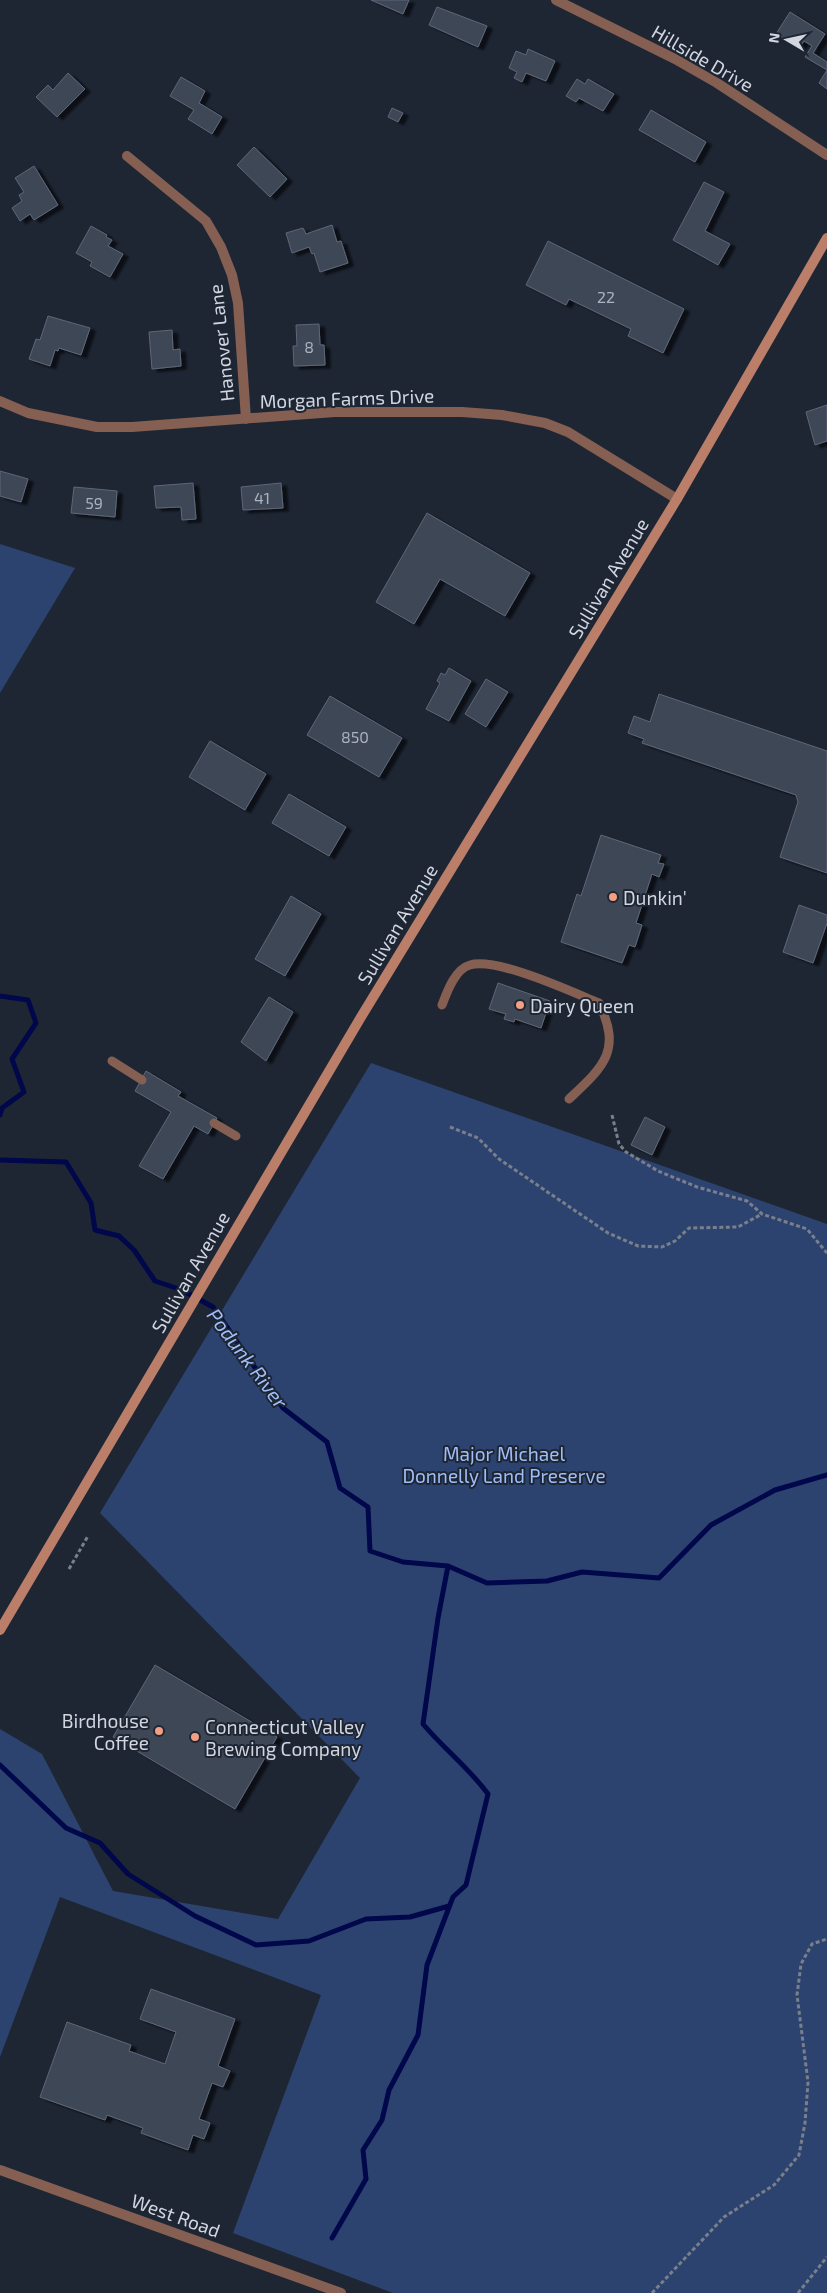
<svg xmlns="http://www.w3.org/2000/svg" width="827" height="2293" viewBox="0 0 827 2293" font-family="'Exo 2',sans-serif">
  <defs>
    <filter id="shadow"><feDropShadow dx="5.5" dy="3" stdDeviation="1" flood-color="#0009"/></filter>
  </defs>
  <rect width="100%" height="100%" fill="#1e2634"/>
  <path fill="#2d436f" d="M0 544 75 568 0 693Z
    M371 1063 827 1224V2293H393L233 2233 321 1995 60 1897 0 2057V1729L42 1754 113 1891 278 1919 360 1778 100 1513Z"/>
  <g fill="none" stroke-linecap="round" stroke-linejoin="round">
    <path stroke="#00074a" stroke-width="5" d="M0 996 28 1000 36 1023 12 1059 24 1092 2 1108 0 1115
      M0 1160 66 1162 91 1203 95 1230 119 1236 134 1250 155 1281 182 1290 213 1307 283 1408 327 1442 340 1488 368 1507 370 1551 403 1562 448 1566 487 1583 547 1581 582 1572 659 1578 711 1525 775 1490 827 1475
      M0 1765 66 1828 100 1843 128 1874 195 1916 256 1945 309 1941 366 1919 410 1917 449 1906
      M332 2238 366 2179 363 2150 382 2120 389 2090 418 2035 427 1965 453 1897 466 1885 488 1794C469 1768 444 1749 423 1724L438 1618 448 1566"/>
  </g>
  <path fill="#3e4656" stroke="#5e6778" filter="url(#shadow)" d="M371 0H409L403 14Z
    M437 7 487 26 478 47 429 25Z
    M790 12 825 34 813 53 827 62V89L819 83 827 70 805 57 812 46 804 41 799 48 776 34Z
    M528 49 555 61 546 81 526 73 522 82 514 78 517 72 509 68 516 51 526 55Z
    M68 73 85 89 57 117 36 97 48 85 53 90Z
    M181 77 205 91 199 103 222 117 212 134 188 119 194 110 170 96Z
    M577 79 585 84 588 79 614 94 603 111 579 98 576 102 566 96Z
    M392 108 403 113 398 122 388 117Z
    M651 110 706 142 695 162 639 130Z
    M254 147 287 179 270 197 237 165Z
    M34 166 58 205 34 220 30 214 20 221 12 208 22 201 19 195 24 192 15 178Z
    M704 182 724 192 705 231 730 244 718 265 673 240Z
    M332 225 337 242 341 241 348 263 320 272 314 253 312 254 309 247 292 253 286 233 303 228 306 234Z
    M91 226 107 235 106 237 112 240 108 246 123 254 110 277 90 266 92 262 76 253Z
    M548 241 684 309 663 353 628 336 631 329 569 299 566 305 526 285Z
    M48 316 90 328 81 355 59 348 58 351 55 350 50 366 29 359 36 339 40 340Z
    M319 324 320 345H324L325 365 294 366 293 346H297L296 325Z
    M172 330 173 350 180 349 181 366 152 369 149 332Z
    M827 405V441L815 445 806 412Z
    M0 471 28 479 21 502 0 496Z
    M193 483 196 519 182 520 181 507 156 508 154 486Z
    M281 483 283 508 243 510 241 487Z
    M74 487 117 491 115 517 71 513Z
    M427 513 530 573 505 616 440 579 414 624 376 602Z
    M449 668 471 681 449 721 426 709 440 683 437 681 441 673 445 675Z
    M486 679 508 692 486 727 465 714Z
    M659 694 827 751V873L780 857 798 802 796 795 642 743 644 739 628 733 634 716 650 722Z
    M330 696 402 738 379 777 307 735Z
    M210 741 266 774 245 810 189 777Z
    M289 794 346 827 329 856 272 823Z
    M601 835 661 855 658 863 664 864 659 877 652 874 636 923 642 925 635 947 629 945 622 963 561 942 577 894 581 896Z
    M291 896 321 914 285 976 255 959Z
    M799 905 827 915V923L813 963 783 952Z
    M498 983 550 1001 541 1028 515 1019 514 1022 504 1019 506 1014 489 1009Z
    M269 997 293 1012 266 1061 241 1042Z
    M146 1071 181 1092 178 1096 217 1118 208 1134 194 1126 163 1179 139 1166 171 1112 135 1091Z
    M645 1117 665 1127 652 1155 631 1145Z
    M155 1665 277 1737 235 1809 113 1737Z
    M151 1989 235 2019 218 2066 230 2071 223 2087 212 2083 199 2119 210 2123 204 2139 193 2135 188 2150 141 2133 143 2128 107 2115 105 2120 40 2097 67 2022 131 2045 129 2051 165 2064 176 2032 140 2019Z"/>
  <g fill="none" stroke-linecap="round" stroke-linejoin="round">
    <path stroke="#797f8b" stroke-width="3" stroke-dasharray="4 2.5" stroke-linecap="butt" d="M612 1115 619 1144 626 1152 658 1171 697 1187 747 1201 762 1214 807 1229 827 1253
      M450 1127 478 1138 499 1159 608 1233 638 1246 662 1247 675 1241 689 1228 738 1227 762 1214
      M69 1569 88 1536
      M652 2293 724 2217 774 2185 799 2155 805 2123 808 2082 797 1995 801 1964 812 1944 827 1939
      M798 2293 827 2257"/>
    <path stroke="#855f52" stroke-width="9" d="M442 1005C447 992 455 969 470 965 497 957 572 992 599 1003 622 1051 604 1066 569 1099
      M112 1061 142 1080
      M214 1123 236 1136"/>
    <path stroke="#855f52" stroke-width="10" d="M556 0 675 59 717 83 827 155
      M127 156 206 221 221 247 232 275 238 303 246 419
      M0 401 28 413 97 427H132L335 412H462L502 415 545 423 568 432 677 499
      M0 2170 341 2293"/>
    <path stroke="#bb7e69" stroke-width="10" d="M0 1630 361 1017 677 499 827 238"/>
  </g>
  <g fill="#f39f83" stroke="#1e2634" stroke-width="2">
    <circle cx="613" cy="897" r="5"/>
    <circle cx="520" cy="1005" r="5"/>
    <circle cx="159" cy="1731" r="5"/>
    <circle cx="195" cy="1737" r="5"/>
  </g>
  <g text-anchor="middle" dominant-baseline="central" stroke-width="4" stroke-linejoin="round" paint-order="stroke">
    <g font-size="16" fill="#acb2be">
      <text x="606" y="296">22</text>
      <text x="309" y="346">8</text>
      <text x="262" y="497">41</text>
      <text x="94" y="502">59</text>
      <text x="355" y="736">850</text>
    </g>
    <g font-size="19" fill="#d1d6e0" stroke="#1e2634">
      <text transform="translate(703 58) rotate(30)">Hillside Drive</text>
      <text transform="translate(221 343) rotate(-96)">Hanover Lane</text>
      <text transform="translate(347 398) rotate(-2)">Morgan Farms Drive</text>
      <text transform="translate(608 578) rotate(-59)">Sullivan Avenue</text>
      <text transform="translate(397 924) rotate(-59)">Sullivan Avenue</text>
      <text transform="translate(190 1272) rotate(-60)">Sullivan Avenue</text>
      <text transform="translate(176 2215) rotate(20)">West Road</text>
    </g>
    <g font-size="19" fill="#d1d6e0" stroke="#1e2634" text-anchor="start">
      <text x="623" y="897">Dunkin'</text>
      <text x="530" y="1005">Dairy Queen</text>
      <text x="149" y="1720" text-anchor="end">Birdhouse<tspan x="149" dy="22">Coffee</tspan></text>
      <text x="205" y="1726">Connecticut Valley<tspan x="205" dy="22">Brewing Company</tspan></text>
    </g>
    <g font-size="19" fill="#9fbef9" stroke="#1e2634">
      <text x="504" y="1453">Major Michael<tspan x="504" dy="22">Donnelly Land Preserve</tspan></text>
    </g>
    <g font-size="20" font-style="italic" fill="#a0bffa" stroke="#1e2634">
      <text transform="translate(248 1358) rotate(53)">Podunk River</text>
    </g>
  </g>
  <g transform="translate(787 40) rotate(279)" stroke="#1e2634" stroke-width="4" paint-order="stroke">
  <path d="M0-4L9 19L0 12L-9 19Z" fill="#d1d6e0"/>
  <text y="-8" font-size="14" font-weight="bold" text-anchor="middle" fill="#d1d6e0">N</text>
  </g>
</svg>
